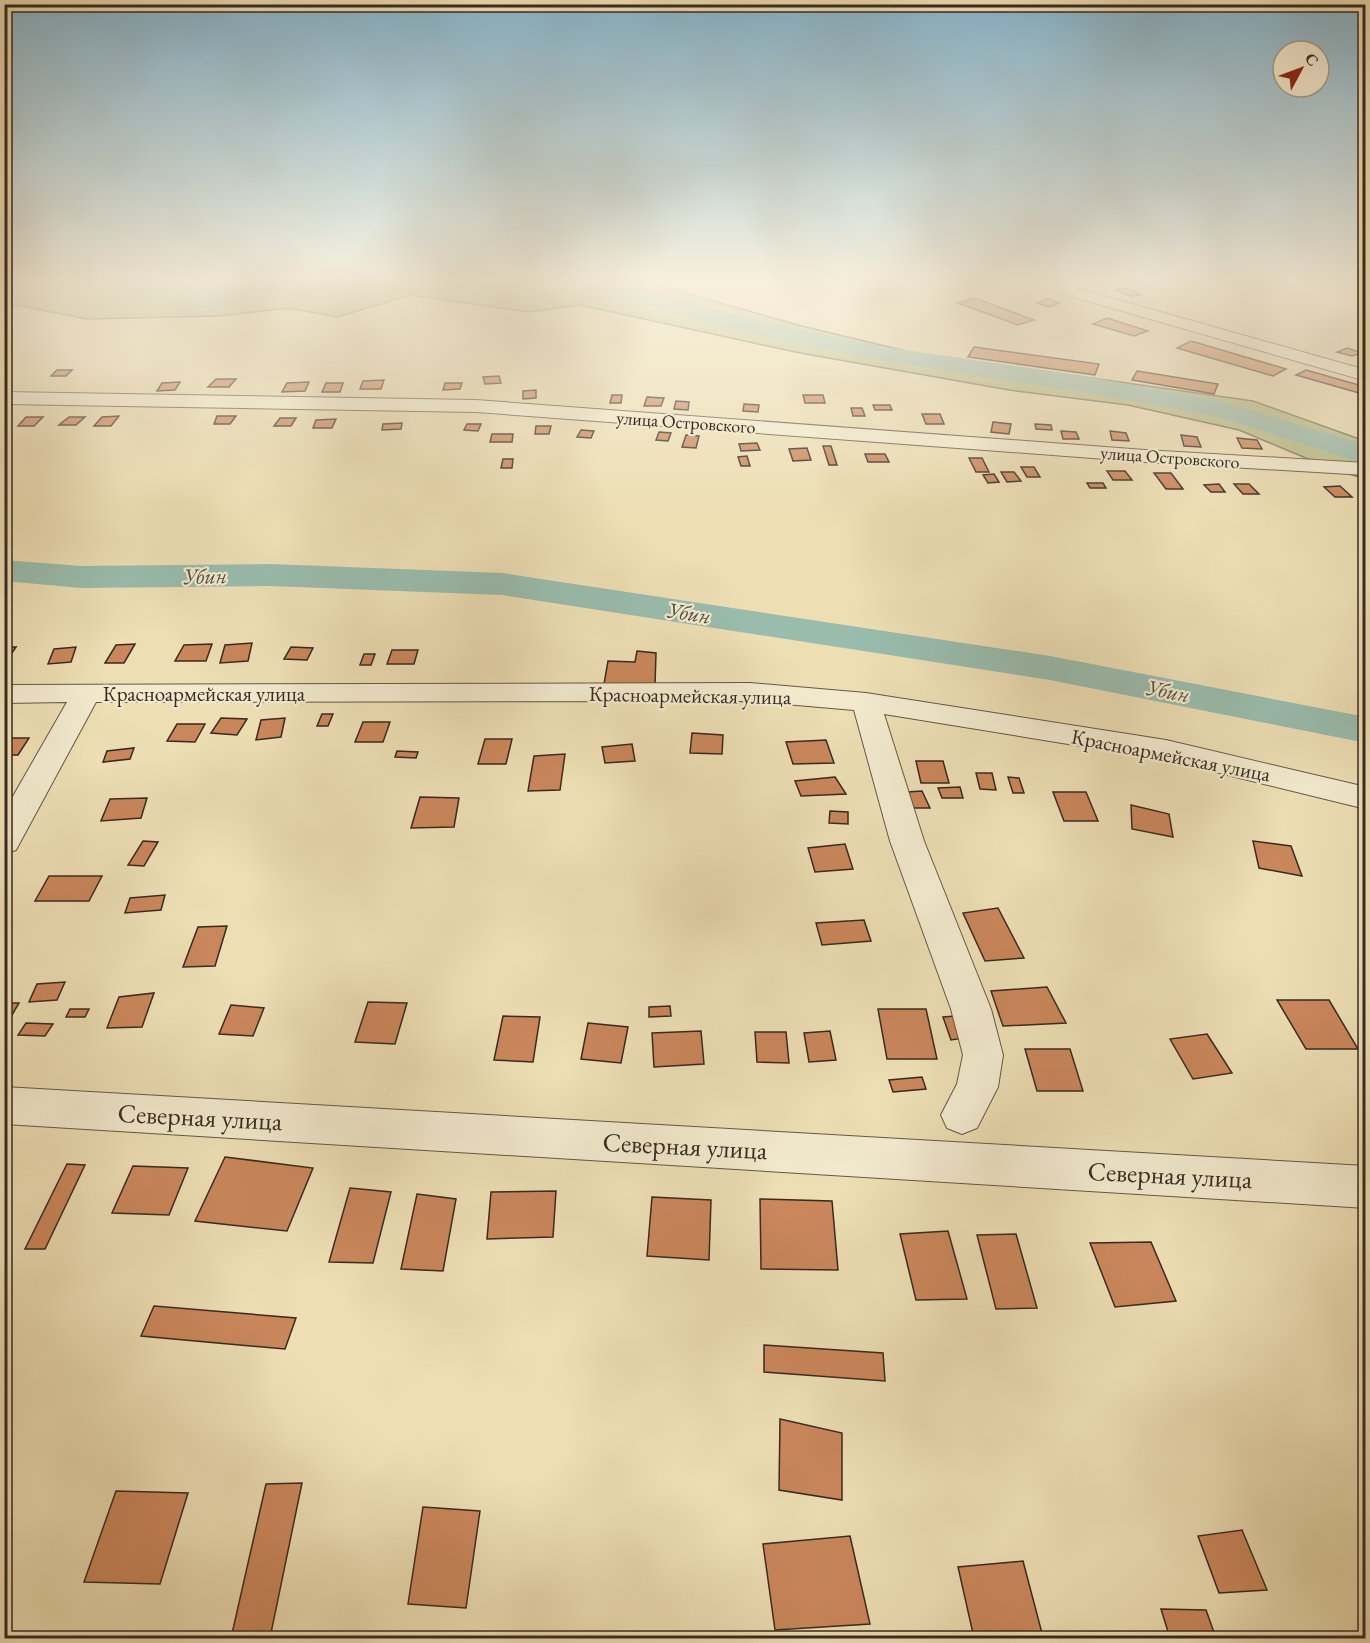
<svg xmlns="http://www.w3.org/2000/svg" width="1370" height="1643" viewBox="0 0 1370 1643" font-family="'EB Garamond',serif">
  <rect width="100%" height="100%" fill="#eddeb4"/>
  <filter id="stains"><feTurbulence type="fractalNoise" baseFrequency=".00333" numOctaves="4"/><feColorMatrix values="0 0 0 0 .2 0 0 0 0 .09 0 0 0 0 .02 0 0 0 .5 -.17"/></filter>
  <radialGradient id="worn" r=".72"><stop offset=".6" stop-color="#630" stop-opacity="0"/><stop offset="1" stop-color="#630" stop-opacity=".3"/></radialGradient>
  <path fill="#b9c18c" stroke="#787657" stroke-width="1.5" d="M5 279H636L802 326 910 352 1253 401 1365 441V479L1327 467 1239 430 1128 405 1009 390 800 353 580 305 529 312 411 295 337 317 288 308 218 316 87 319 5 303Z"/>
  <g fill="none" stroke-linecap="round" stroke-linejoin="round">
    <path fill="#99bcad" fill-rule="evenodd" d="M4 279H124L149 290 214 295 301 279H349L346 284 338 285 214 309 145 303 106 287 4 288Z
      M570 279H606L728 314 884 347 1089 377 1221 401 1366 445V464L1216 416 1089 393 884 361 716 325 573 284Z
      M4 560 81 566 270 564 502 573 1050 656 1366 717V743L1050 680 502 595 270 586 81 588 4 581Z"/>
  </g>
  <path fill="#ca875b" stroke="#382a22" stroke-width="1.5" d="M1126 288 1141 295 1131 296 1116 290Z
    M974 298 1034 320 1018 325 958 303Z
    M1048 299 1060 303 1049 307 1037 303Z
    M1107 318 1148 331 1134 336 1093 324Z
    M1191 341 1286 369 1273 376 1177 348Z
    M974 347 1099 364 1095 375 968 357Z
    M1347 348 1362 353 1352 356 1337 352Z
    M57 370H72L66 376H51Z
    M1306 370 1366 387V395L1296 375Z
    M1137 371 1218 384 1214 394 1132 380Z
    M499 376 501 383 485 384 483 377Z
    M216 379H236L229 387H208Z
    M384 380 381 389H360L363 381Z
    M180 382 175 390 157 391 162 383Z
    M309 382 305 391 282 392 287 383Z
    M326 383H343L340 392H322Z
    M445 383H462L460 389 443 390Z
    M536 390V398L523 399V391Z
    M612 395H622L621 403H610Z
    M803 395H823L825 403H805Z
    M647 397 664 398 661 406H644Z
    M676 401 689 402 688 410 674 409Z
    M744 404 759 405 758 412 743 411Z
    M873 405H890L892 410H875Z
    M851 408H862L865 416H853Z
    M922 414H940L944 424H926Z
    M119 416 111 426H94L102 417Z
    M217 416H236L230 424H214Z
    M26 417H43L34 426H18Z
    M69 417H85L76 425H59Z
    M280 418H296L291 426H274Z
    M336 419 332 428H313L316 420Z
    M993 422 1011 424 1009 434 991 432Z
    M402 423 401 429 382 430 383 424Z
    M467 424H481L478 431 464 430Z
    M1035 424 1051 425 1052 430 1036 429Z
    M536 426H551L549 434H535Z
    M581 430 594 431 591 438 577 437Z
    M1061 431 1076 432 1079 439H1063Z
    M1110 431 1126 433 1129 441 1112 440Z
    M659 432 671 433 668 441 656 440Z
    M492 434H513L512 442H490Z
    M686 435 699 436 696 448 682 447Z
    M1181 435 1197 437 1201 447 1184 446Z
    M1237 438 1257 440 1262 449 1242 448Z
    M757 443 760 450 741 451 739 444Z
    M823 446H831L837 465H829Z
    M807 448 811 460 793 461 789 449Z
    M865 454H885L889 462H868Z
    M747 456 750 466H741L738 457Z
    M969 458H982L989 472H976Z
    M503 459H513L512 468H501Z
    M1021 467H1034L1040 477H1027Z
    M1107 471H1125L1132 480H1113Z
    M1001 472H1014L1021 481 1007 482Z
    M1154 473H1171L1183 489H1166Z
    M994 474 999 482 988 483 983 475Z
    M1087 483H1103L1106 488H1090Z
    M1219 484 1225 492H1211L1204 485Z
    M1234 484H1249L1259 494H1243Z
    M1340 486 1352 497H1335L1324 487Z
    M252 643 248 661 220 663 225 645Z
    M135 644 124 663H105L116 645Z
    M212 644 206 661H175L184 645Z
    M16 647 5 663H4V648Z
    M76 647 71 662 48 664 54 649Z
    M291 647 313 648 307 660 284 659Z
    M392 650H418L414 664H387Z
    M637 651 656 653 655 686 604 684 608 661 635 662Z
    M364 654H375L371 665H360Z
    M322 714H333L328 726H317Z
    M221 718 247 719 237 735 211 733Z
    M285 718 281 737 256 740 261 720Z
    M363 722H390L383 742H355Z
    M177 724H205L195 742 167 741Z
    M692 733 723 735 722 754 690 753Z
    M4 738H29L18 755H4Z
    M485 739H512L506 764H478Z
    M826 740 834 763 793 764 786 742Z
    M632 744 635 761 605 763 602 747Z
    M134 748 130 759 103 762 107 751Z
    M397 751 418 752 416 758 395 757Z
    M565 754 560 790 528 791 534 756Z
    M916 761H943L949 783H921Z
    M976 773H992L996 790 980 789Z
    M835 777 846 794 801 796 795 781Z
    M1008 777 1019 778 1024 793H1013Z
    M960 787 963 798H942L938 788Z
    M922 791 930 808H912L907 792Z
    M1053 792H1086L1098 821H1064Z
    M420 797 459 798 454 827 411 828Z
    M147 798 141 818 101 821 110 799Z
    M1131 805 1169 814 1173 837 1132 829Z
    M830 811 848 812V824L829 823Z
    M143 841 158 842 144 866 128 865Z
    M1253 841 1291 846 1302 876 1259 868Z
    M845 844 853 869 815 872 808 848Z
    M49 876H102L89 901H35Z
    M165 895 161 910 125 913 130 898Z
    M998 908 1024 958 985 961 963 913Z
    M864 920 871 941 822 945 816 923Z
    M227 926 215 966 183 967 198 927Z
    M65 982 57 1000 29 1002 37 984Z
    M1047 987 1066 1023 1003 1026 991 991Z
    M154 993 142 1027 107 1028 119 997Z
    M1277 1000H1329L1358 1049H1306Z
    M368 1002 407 1003 395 1044 355 1042Z
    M4 1003H19L5 1027H4Z
    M231 1005 264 1008 253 1036 219 1034Z
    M670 1006 671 1016 649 1017V1007Z
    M70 1009H89L85 1017H66Z
    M878 1009H926L937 1059H887Z
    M503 1016 540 1017 533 1062 494 1060Z
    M956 1016 964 1038 951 1040 943 1017Z
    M26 1023 53 1024 45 1036 18 1035Z
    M588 1023 628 1027 621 1063 581 1059Z
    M701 1031 704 1064 654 1067 652 1033Z
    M830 1031 836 1060 809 1062 804 1033Z
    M755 1032H786L789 1063 757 1062Z
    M1207 1034 1232 1073 1193 1079 1170 1039Z
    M1025 1049H1070L1083 1091H1037Z
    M922 1077 926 1089 893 1092 889 1080Z
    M225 1157 313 1168 287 1231 195 1221Z
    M67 1164 85 1165 45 1249H25Z
    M133 1166 188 1168 169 1215 112 1213Z
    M350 1188 391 1192 373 1263 329 1262Z
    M556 1191 553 1237 487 1239 491 1192Z
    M417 1194 456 1199 443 1271 401 1269Z
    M652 1197 711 1200 709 1260 647 1256Z
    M760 1199 832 1201 838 1270 761 1269Z
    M948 1231 967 1299 916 1300 900 1234Z
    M1016 1234 1037 1308 996 1309 977 1235Z
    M1151 1242 1176 1301 1115 1307 1090 1243Z
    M154 1306 296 1318 285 1349 141 1336Z
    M764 1345 883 1353 885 1381 764 1372Z
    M780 1419 842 1433V1500L779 1490Z
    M302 1483 270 1638H231L266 1484Z
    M116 1491 188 1493 160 1584 84 1582Z
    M423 1507 480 1511 466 1608 408 1604Z
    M1242 1530 1267 1590 1219 1593 1198 1536Z
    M850 1536 870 1624 775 1630 763 1544Z
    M1023 1561 1043 1637 974 1638 958 1567Z
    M1161 1609 1206 1610 1216 1638H1170Z"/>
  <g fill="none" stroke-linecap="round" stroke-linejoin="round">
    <defs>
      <path id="minor" d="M1019 279H1044L1366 370V381L1021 282Z
        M1366 279V289L1351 290 1343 285 1346 282Z
        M4 392 476 400 1145 450 1366 463V475L1145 462 476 412 4 404Z
        M750 683 866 693 1166 740 1366 787V809L1166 760 884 714 924 841 991 1009 1003 1055 998 1087 977 1128 962 1134 947 1128 941 1115 957 1084 963 1055 951 1009 890 841 854 710 750 701 96 702 16 850 4 854V812L67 702 4 703V685Z
        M4 1087 1366 1166V1208L4 1124Z"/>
    </defs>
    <use href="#minor" stroke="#655746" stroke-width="2"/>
    <use href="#minor" fill="#f3eace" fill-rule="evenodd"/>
  </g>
  <linearGradient id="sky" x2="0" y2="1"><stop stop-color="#88b7d0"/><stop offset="0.55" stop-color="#f7f0dd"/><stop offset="1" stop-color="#f7f0dd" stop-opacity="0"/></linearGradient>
  <rect width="1370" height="509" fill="url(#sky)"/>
  <g text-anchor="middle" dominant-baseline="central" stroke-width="4.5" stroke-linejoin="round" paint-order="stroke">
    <g font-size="18" fill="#382a22" stroke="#f3eace">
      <text transform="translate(686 422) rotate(4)">улица Островского</text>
      <text transform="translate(1170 457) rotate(4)">улица Островского</text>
    </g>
    <g font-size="21" fill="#382a22" stroke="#f3eace">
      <text x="204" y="693">Красноармейская улица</text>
      <text transform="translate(690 695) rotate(1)">Красноармейская улица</text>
      <text transform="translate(1171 755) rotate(11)">Красноармейская улица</text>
    </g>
    <g font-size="22" font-style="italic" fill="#504e45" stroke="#f3eace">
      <text transform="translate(205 576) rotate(-1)">Убин</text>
      <text transform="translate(689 613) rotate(9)">Убин</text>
      <text transform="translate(1168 691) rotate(11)">Убин</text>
    </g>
    <g font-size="26" fill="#382a22" stroke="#f3eace">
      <text transform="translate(200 1117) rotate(3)">Северная улица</text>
      <text transform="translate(685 1146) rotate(3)">Северная улица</text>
      <text transform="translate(1170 1175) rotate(3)">Северная улица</text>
    </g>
  </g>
  <rect width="1370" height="1643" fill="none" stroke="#eddeb4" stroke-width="24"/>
  <rect x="6" y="6" width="1358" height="1631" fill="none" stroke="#382a22" stroke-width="3"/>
  <rect x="12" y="12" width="1346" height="1619" fill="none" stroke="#382a22" stroke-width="1.5"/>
  <g transform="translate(1301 69) rotate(49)"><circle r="28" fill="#f3eace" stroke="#a89d89" stroke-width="1.5"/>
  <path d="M0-4.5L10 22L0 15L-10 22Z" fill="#8f2418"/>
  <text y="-9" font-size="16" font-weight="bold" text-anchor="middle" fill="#382a22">С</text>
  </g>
  <rect width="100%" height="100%" filter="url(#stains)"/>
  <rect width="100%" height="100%" fill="url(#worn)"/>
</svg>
